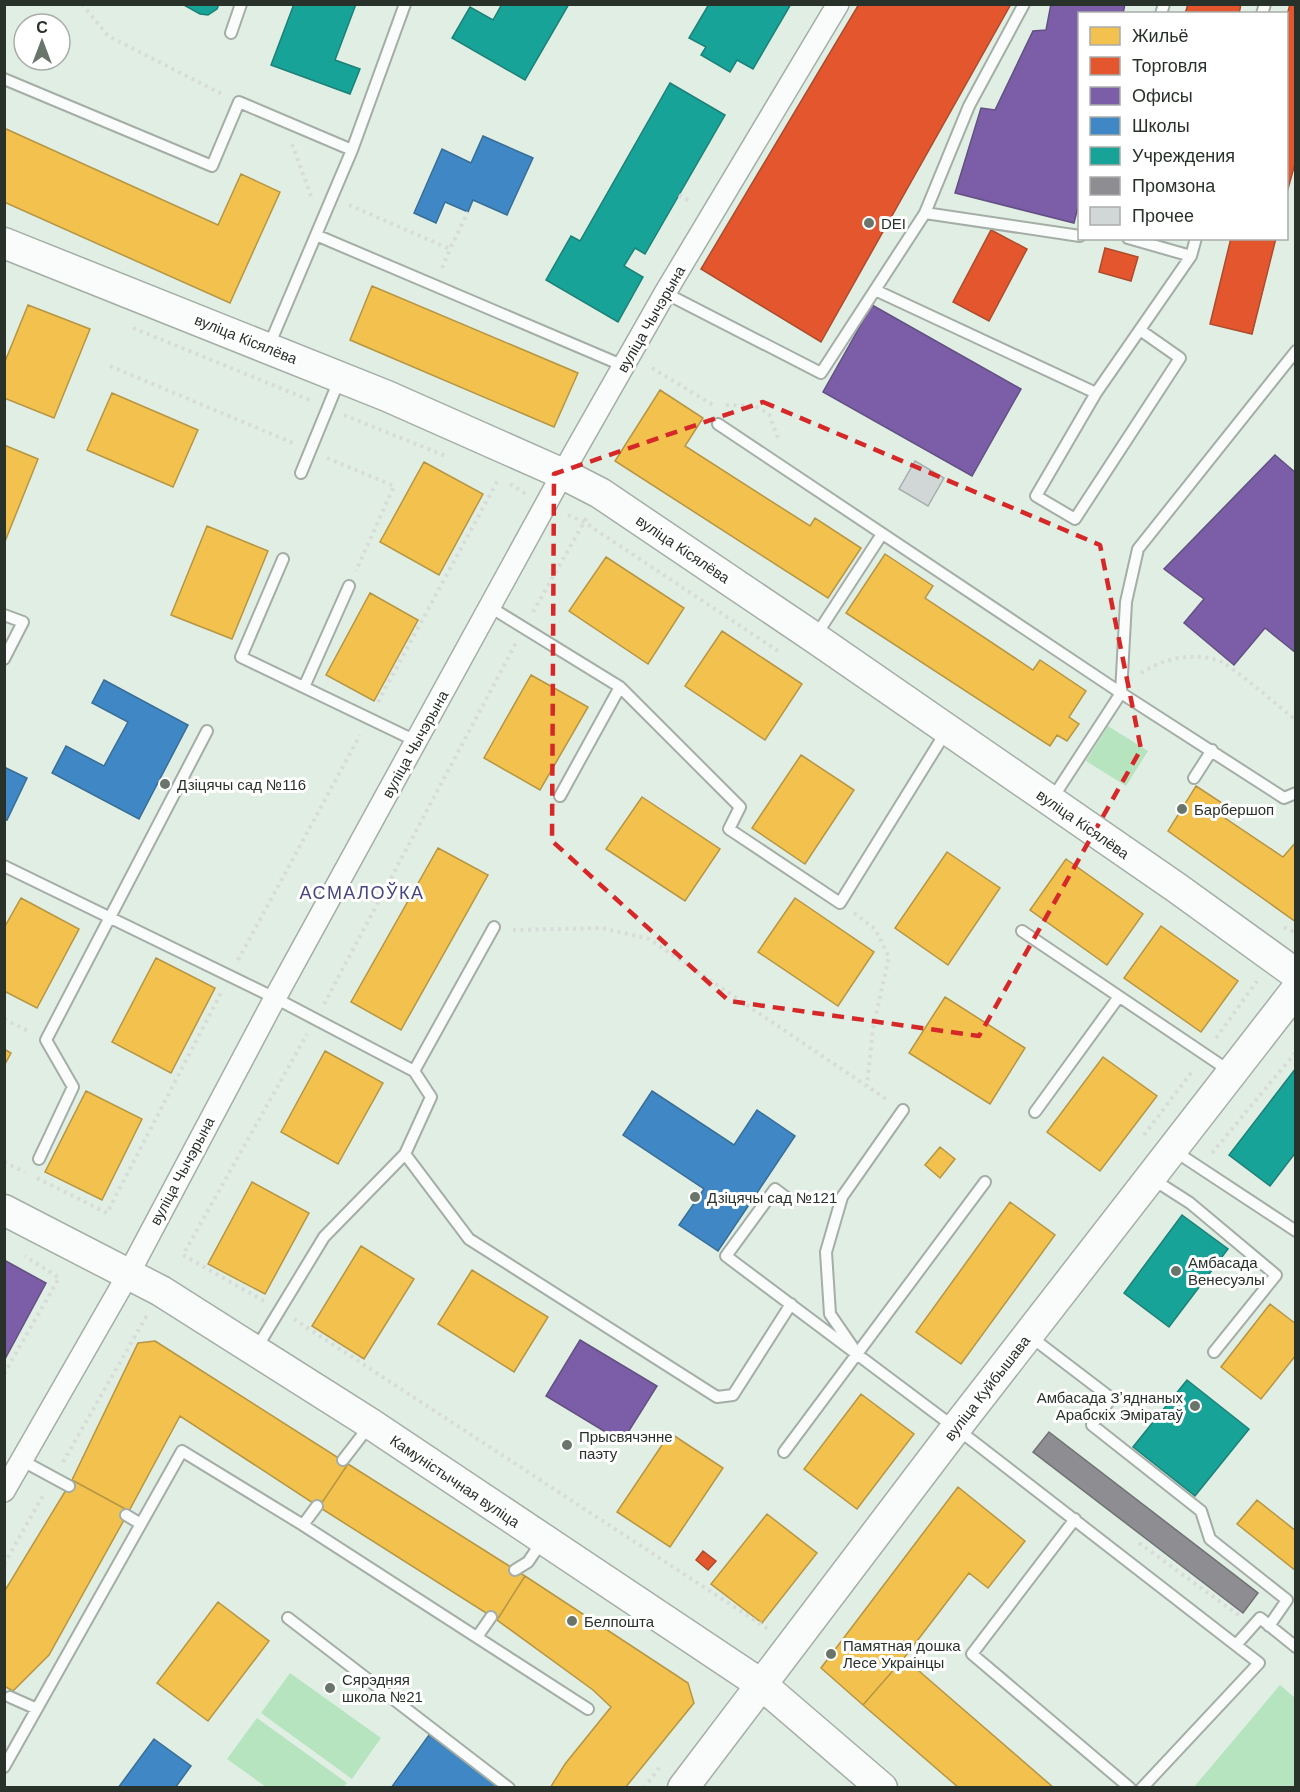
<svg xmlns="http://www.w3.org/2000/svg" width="1300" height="1792" viewBox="0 0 1300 1792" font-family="Helvetica,sans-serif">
  <rect width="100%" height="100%" fill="#e1eee4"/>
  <path fill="#b6e4bf" d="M1108 726 1148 751 1126 786 1086 761Z
    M290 1673 381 1738 352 1779 261 1713Z
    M1280 1685 1295 1698V1787H1194Z
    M257 1718 347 1783 343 1787H266L227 1759Z"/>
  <path fill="#f2c14e" stroke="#b69643" stroke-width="1.5" d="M4 128 218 225 241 174 280 192 230 303 4 202Z
    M372 286 578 373 554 427 350 340Z
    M28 305 90 329 54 418 4 398V364Z
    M660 390 703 418 685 446 810 526 815 518 861 548 828 598 615 461Z
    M112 393 198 430 173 487 87 450Z
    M4 445 38 459 4 544Z
    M424 462 483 494 439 575 380 542Z
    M207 526 268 551 232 639 171 615Z
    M885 554 933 586 925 598 1033 670 1040 660 1086 691 1069 717 1079 724 1067 741 1057 735 1050 746 846 613Z
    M606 557 684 608 648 664 569 611Z
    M370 593 418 620 374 701 326 675Z
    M722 631 802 684 765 740 685 686Z
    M531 675 588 707 540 790 484 758Z
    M801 755 854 790 805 864 752 828Z
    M1196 786 1225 805 1219 814 1283 857 1296 842V922L1168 831Z
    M642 797 720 849 685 901 606 849Z
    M438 848 488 875 401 1030 351 1002Z
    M947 852 1000 888 948 965 895 928Z
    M1066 859 1143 914 1107 965 1030 910Z
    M21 898 79 929 37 1008 4 991V928Z
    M795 898 874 952 838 1006 758 952Z
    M1161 926 1238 981 1201 1032 1124 978Z
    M156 958 215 988 171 1073 112 1042Z
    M945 997 1025 1048 990 1104 909 1053Z
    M4 1049 11 1053 4 1066Z
    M325 1051 383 1083 338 1164 281 1132Z
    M1103 1057 1157 1096 1100 1171 1047 1132Z
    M86 1091 142 1119 102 1200 45 1172Z
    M940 1147 955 1159 940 1178 925 1165Z
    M252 1182 309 1213 265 1294 208 1264Z
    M1010 1202 1055 1235 961 1364 916 1332Z
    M361 1246 414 1279 364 1359 312 1326Z
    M472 1270 548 1317 514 1372 438 1324Z
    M1270 1304 1296 1324V1355L1261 1399 1221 1367Z
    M155 1341 348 1464 319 1507 180 1416 129 1511 72 1480 138 1343Z
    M861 1394 914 1434 857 1509 804 1469Z
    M670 1433 723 1468 670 1547 617 1512Z
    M348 1464 525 1576 497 1620 319 1507Z
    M72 1480 129 1511 49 1655 13 1691 4 1686V1592Z
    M958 1487 1025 1541 988 1588 969 1573 904 1658 863 1705 821 1668Z
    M1257 1500 1296 1531V1571L1237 1524Z
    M767 1514 817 1553 762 1623 711 1584Z
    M525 1576 688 1683 694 1703 625 1788H550L565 1764 611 1707 593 1690 497 1620Z
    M218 1602 269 1641 208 1721 157 1683Z
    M904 1658 1054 1788H959L863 1705Z"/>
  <path fill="#e4572e" stroke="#ac4c2d" stroke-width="1.5" d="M859 4H1011L821 342 701 269Z
    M1188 4H1241L1239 14H1185Z
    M1290 4H1296V160L1286 196V19Z
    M991 230 1027 249 989 321 953 302Z
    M1231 238H1276L1252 334 1210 324Z
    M1105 248 1138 257 1131 281 1099 272Z
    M703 1551 716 1561 708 1570 696 1560Z"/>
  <path fill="#7b5ea7" stroke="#625182" stroke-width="1.5" d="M1051 4H1125L1123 14H1080V199L1074 223 955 193 981 108 995 110 1033 31 1046 30Z
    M872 305 1021 389 972 476 823 392Z
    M1275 455 1296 473V653L1265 628 1234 665 1184 623 1204 599 1164 569Z
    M4 1260 46 1283 4 1361Z
    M580 1340 657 1386 622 1442 546 1396Z"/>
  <path fill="#3f88c5" stroke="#386e96" stroke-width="1.5" d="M483 136 533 158 507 215 473 200 468 212 445 202 436 223 414 213 442 149 471 163Z
    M104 680 188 725 139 819 52 773 66 746 104 766 128 722 92 703Z
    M4 767 27 778 7 820 4 819Z
    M652 1091 734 1145 757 1110 795 1136 718 1251 679 1225 704 1189 623 1135Z
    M429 1735 501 1788H391Z
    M154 1739 191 1766 175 1788H118Z"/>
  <path fill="#17a398" stroke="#1c8177" stroke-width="1.5" d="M182 4H219L217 9 208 15 200 14Z
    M294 4H356L335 60 360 69 350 94 271 65Z
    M502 4H569L525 80 452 38 470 7 493 20Z
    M709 4H791L753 69 737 60 730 72 701 55 706 47 689 38Z
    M670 83 725 115 645 254 635 248 624 266 643 277 618 322 546 280 571 236 580 241Z
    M1296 1068V1152L1270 1186 1229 1155Z
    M1182 1215 1228 1249 1169 1327 1124 1293Z
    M1187 1380 1249 1429 1195 1496 1133 1447Z"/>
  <path fill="#8d8d92" stroke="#6f7273" stroke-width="1.5" d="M1049 1432 1258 1593 1243 1613 1033 1452Z"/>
  <path fill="#d1d7d7" stroke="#a8aeae" stroke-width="1.5" d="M915 461 944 478 928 506 899 489Z"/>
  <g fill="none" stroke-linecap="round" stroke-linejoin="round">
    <defs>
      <path id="lane" d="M1161 14 1164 4
        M1262 14 1265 4
        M231 33 241 4
        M4 79 212 166 239 102 352 150
        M925 213 1080 236
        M316 235 624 366
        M1128 238 1191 256 1196 238
        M875 290 1096 393 1191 256
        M665 293 821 373 925 213 969 106 1024 4
        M268 348 352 150 405 4
        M1096 393 1036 496 1075 519 1180 358 1140 330
        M718 424 1121 693 1284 798 1296 793
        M301 473 340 378
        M283 559 241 657 416 741
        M490 607 620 687 740 807 729 829 840 903 947 730
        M4 615 23 622 4 659
        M815 637 882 534
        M304 687 349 586
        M1194 778 1212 750
        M560 796 620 687
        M1052 799 1121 693 1126 602 1138 549 1296 351
        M4 866 275 998 414 1071
        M1022 931 1231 1072
        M1035 1112 1118 998
        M1173 1150 1296 1231
        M405 1154 469 1239 717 1397 733 1395 791 1304
        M39 1159 73 1087 46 1040 207 731
        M1151 1178 1190 1203 1276 1275 1214 1352
        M791 1201 775 1189 726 1256 974 1442 1259 1663 1142 1788
        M1031 1337 1111 1398 1092 1425 1201 1511 1210 1539 1287 1600 1269 1626
        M852 1346 830 1314 826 1252 842 1197 903 1110
        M256 1349 324 1237 405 1154 431 1097 414 1071 494 927
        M784 1452 985 1182
        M21 1460 69 1486
        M343 1460 370 1425
        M126 1515 141 1524
        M1075 1519 972 1654 1130 1788
        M303 1525 317 1506
        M515 1570 528 1562 543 1540
        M288 1618 509 1788
        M477 1637 491 1617
        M1236 1645 1260 1618 1296 1647
        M10 1697 37 1709
        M4 1767 182 1451 303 1525 588 1709"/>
      <path id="street" d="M4 1491 129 1273 275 998 574 453 665 293 838 4"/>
      <path id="secondary" d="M4 243 387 396 563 474 600 493 815 638 1177 888 1296 974
        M4 1210 161 1291 371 1424 762 1685 882 1788
        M683 1788 956 1428 1296 990"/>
    </defs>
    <use href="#lane" stroke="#a4aea6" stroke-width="14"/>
    <use href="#street" stroke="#a4aea6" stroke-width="24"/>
    <use href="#secondary" stroke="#a4aea6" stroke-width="33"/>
    <path stroke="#d8dcd9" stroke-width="4" stroke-dasharray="3 4.5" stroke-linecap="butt" d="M82 4 108 36 222 94
      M292 144 311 196
      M679 195 691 202
      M349 205 450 249 468 212
      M442 268 450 249
      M133 328 312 401
      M110 366 293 443
      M652 368 713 405
      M726 405 755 406 769 414 779 441
      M344 415 448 457
      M327 458 394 486 356 571
      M510 484 526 494
      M568 515 584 522 778 651
      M533 612 587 517
      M1141 673C1163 659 1191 652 1217 660 1230 663 1281 709 1296 720
      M378 702 499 478
      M854 913 875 929 889 957 873 1028 867 1086
      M1284 927 1296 933
      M513 930 602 928 649 939 889 1101
      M238 960 360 735
      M324 1004 516 643
      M4 1019 30 1032
      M1216 1038 1257 981
      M1144 1135 1194 1069
      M1212 1153 1296 1052
      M4 1162 25 1172
      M37 1178 107 1213 222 991
      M264 1301 183 1255 307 1034
      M294 1319 768 1629 769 1628
      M4 1374 59 1278 25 1256
      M63 1462 146 1317 148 1319
      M1139 1543 1240 1616
      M4 1564 44 1494
      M644 1788 659 1768"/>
    <use href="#lane" stroke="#fafcfb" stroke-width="10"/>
    <use href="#street" stroke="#fafcfb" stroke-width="21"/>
    <use href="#secondary" stroke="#fafcfb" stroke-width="30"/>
  </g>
  <path fill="none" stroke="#d62828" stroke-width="4.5" stroke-dasharray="12 8" stroke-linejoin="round" d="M763 402 1100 545 1141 749 979 1036 729 1001 552 841 554 474Z"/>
  <g fill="#69746b" stroke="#fff" stroke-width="2">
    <circle cx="869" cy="223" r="6"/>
    <circle cx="165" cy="784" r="6"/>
    <circle cx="1182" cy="809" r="6"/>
    <circle cx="695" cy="1197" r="6"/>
    <circle cx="1176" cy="1271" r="6"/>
    <circle cx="1195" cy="1406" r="6"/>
    <circle cx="567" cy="1445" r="6"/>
    <circle cx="572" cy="1621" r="6"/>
    <circle cx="831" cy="1654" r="6"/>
    <circle cx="330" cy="1688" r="6"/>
  </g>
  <g text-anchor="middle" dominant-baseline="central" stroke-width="6" stroke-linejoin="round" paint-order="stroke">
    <g font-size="15" fill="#29322a" stroke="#fff" text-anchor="start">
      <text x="881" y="223">DEI</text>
      <text x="177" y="784">Дзіцячы сад №116</text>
      <text x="1194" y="809">Барбершоп</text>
      <text x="707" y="1197">Дзіцячы сад №121</text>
      <text x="1188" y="1262">Амбасада<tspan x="1188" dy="17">Венесуэлы</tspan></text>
      <text x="1183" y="1397" text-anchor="end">Амбасада Зʼяднаных<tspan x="1183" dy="17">Арабскіх Эміратаў</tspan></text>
      <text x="579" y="1436">Прысвячэнне<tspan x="579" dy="17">паэту</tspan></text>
      <text x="584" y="1621">Белпошта</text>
      <text x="843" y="1645">Памятная дошка<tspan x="843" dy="17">Лесе Украінцы</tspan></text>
      <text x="342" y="1679">Сярэдняя<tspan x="342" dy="17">школа №21</tspan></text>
    </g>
    <g font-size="15" fill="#29322a" stroke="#fff">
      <text transform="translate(651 319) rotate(-60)">вуліца Чычэрына</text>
      <text transform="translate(246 339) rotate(22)">вуліца Кісялёва</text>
      <text transform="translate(683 549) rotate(34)">вуліца Кісялёва</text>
      <text transform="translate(415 744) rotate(-61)">вуліца Чычэрына</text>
      <text transform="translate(1083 824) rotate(35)">вуліца Кісялёва</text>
      <text transform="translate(182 1171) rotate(-62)">вуліца Чычэрына</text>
      <text transform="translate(987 1388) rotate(-52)">вуліца Куйбышава</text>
      <text transform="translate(455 1481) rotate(34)">Камуністычная вуліца</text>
    </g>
    <g font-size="18" letter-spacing="1.5" fill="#474582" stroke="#fff">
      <text x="362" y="893">АСМАЛОЎКА</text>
    </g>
  </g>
  <rect width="1300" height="1792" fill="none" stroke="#29322a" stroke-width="12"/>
  <rect x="1078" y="12" width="210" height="228" fill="#ffffff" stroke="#a9adaa" stroke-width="1.5"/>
  <rect x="1090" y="27" width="30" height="18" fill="#f2c14e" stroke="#a9adaa" stroke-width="1.5"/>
  <text x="1132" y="42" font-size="18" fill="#29322a">Жильё</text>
  <rect x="1090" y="57" width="30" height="18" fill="#e4572e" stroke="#a9adaa" stroke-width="1.5"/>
  <text x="1132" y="72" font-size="18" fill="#29322a">Торговля</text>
  <rect x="1090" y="87" width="30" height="18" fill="#7b5ea7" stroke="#a9adaa" stroke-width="1.5"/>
  <text x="1132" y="102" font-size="18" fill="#29322a">Офисы</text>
  <rect x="1090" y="117" width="30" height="18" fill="#3f88c5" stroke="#a9adaa" stroke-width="1.5"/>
  <text x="1132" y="132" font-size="18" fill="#29322a">Школы</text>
  <rect x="1090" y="147" width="30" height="18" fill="#17a398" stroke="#a9adaa" stroke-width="1.5"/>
  <text x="1132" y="162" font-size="18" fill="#29322a">Учреждения</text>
  <rect x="1090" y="177" width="30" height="18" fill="#8d8d92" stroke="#a9adaa" stroke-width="1.5"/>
  <text x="1132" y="192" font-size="18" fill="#29322a">Промзона</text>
  <rect x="1090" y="207" width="30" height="18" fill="#d1d7d7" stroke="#a9adaa" stroke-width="1.5"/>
  <text x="1132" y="222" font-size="18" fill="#29322a">Прочее</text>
  <g transform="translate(42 42)"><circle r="28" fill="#ffffff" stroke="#a9adaa" stroke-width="1.5"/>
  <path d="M0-4.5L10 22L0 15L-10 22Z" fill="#69746b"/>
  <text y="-9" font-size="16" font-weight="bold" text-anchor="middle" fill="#29322a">С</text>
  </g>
</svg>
